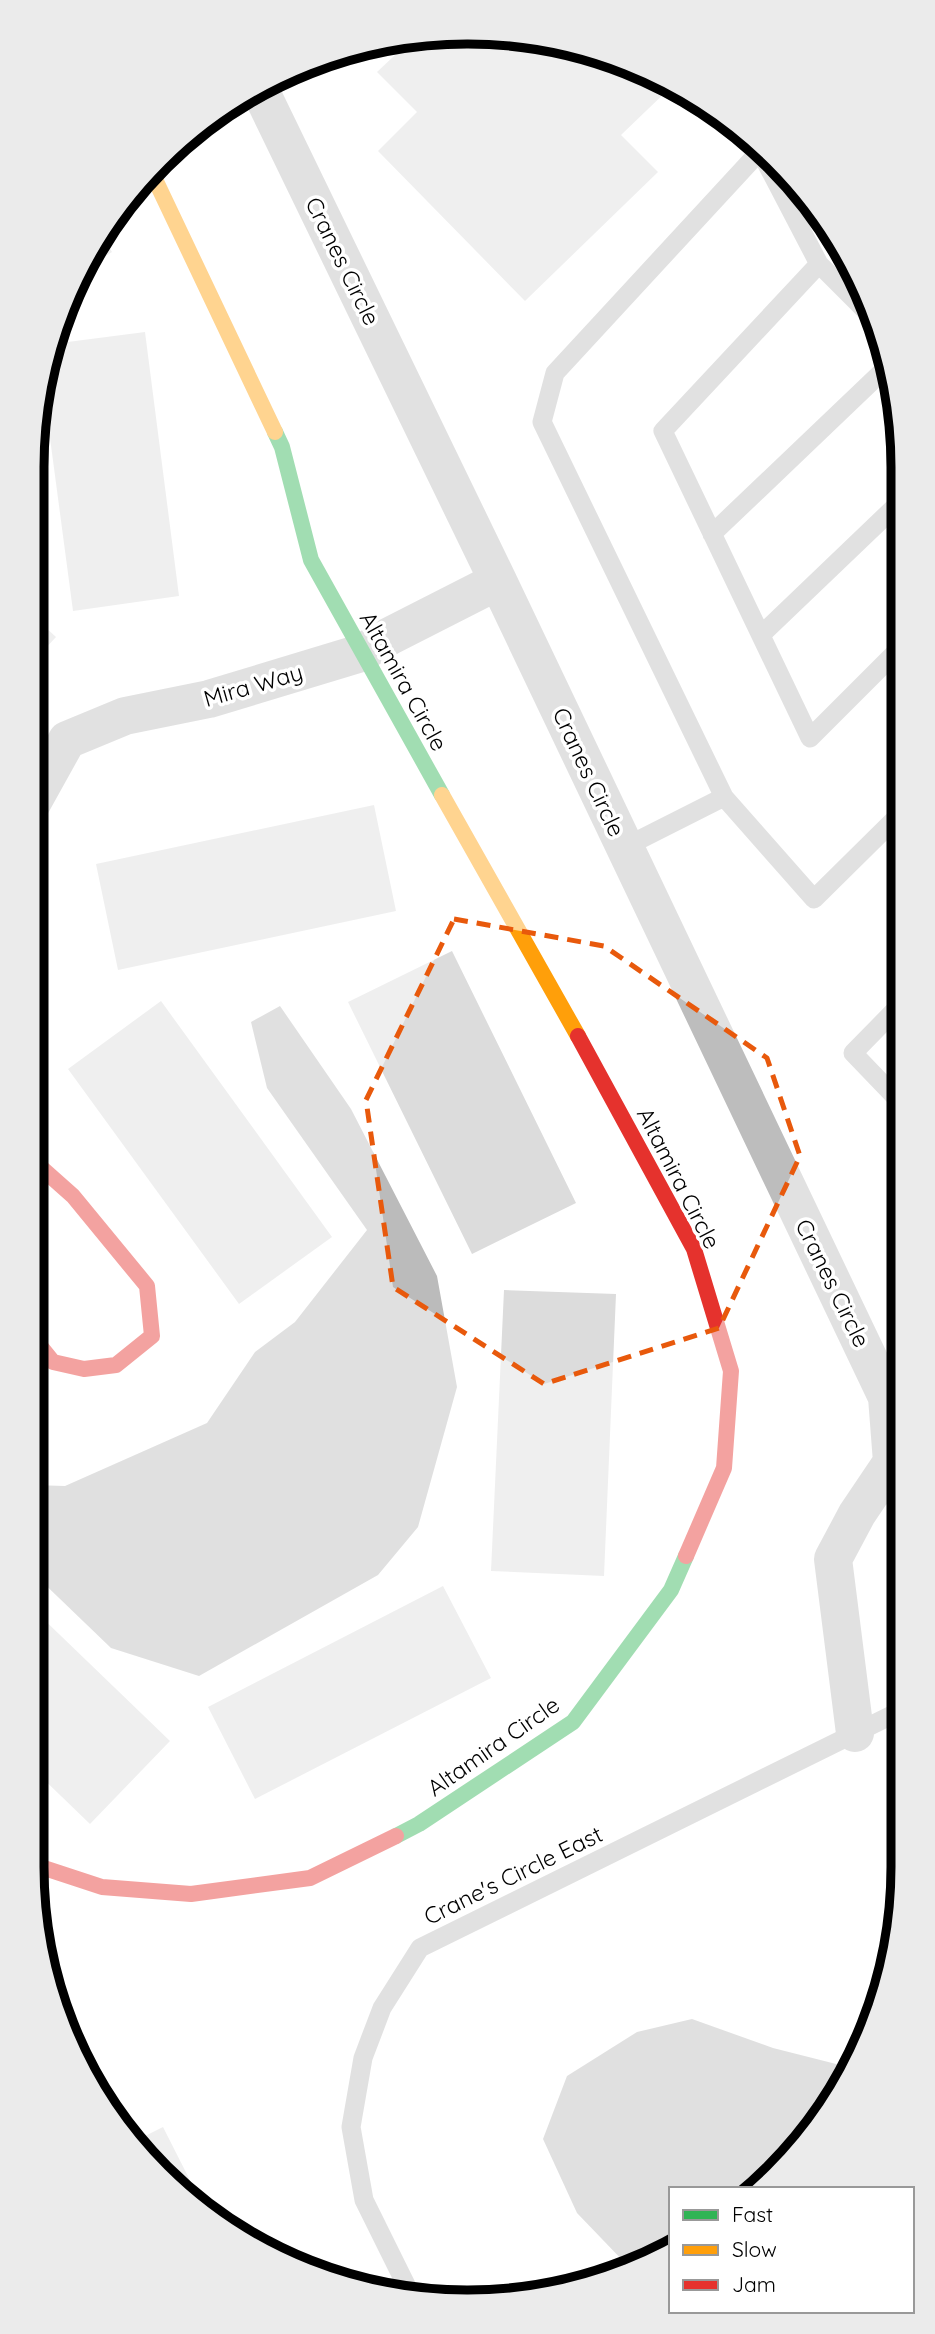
<svg xmlns="http://www.w3.org/2000/svg" width="935" height="2334" viewBox="0 0 935 2334" font-family="Quicksand,sans-serif">
  <rect width="100%" height="100%" fill="#fff"/>
  <path fill="#bbb" d="M280 1006 351 1109 437 1276 457 1387 418 1527 378 1575 199 1676 111 1648 32 1572V1485L65 1486 207 1423 255 1352 295 1322 367 1230 267 1088 251 1022Z
    M692 2019 773 2048 848 2067 813 2132 753 2189H671V2245L626 2264 577 2213 543 2139 567 2076 637 2032Z"/>
  <path fill="#dcdcdc" d="M439 32 607 55 672 86 621 135 658 172 525 301 378 151 417 112 377 72 411 40Z
    M105 240 112 252 90 266 97 255Z
    M145 332 179 596 73 611 44 393 52 344Z
    M32 615 56 637 32 663Z
    M374 805 396 911 118 970 96 864Z
    M452 951 576 1203 472 1254 348 1002Z
    M161 1001 332 1237 239 1304 68 1069Z
    M504 1290 616 1294 604 1576 491 1571Z
    M443 1586 491 1678 255 1799 208 1707Z
    M32 1608 170 1741 90 1824 32 1768Z
    M163 2127 203 2206 139 2154 133 2142Z"/>
  <g fill="none" stroke-linecap="round" stroke-linejoin="round">
    <path stroke="#bdbdbd" stroke-width="19" d="M876 321 819 264 663 431 810 738 900 648
      M712 534 888 366
      M761 635 900 502
      M724 797 542 422 555 373 760 151 819 264
      M625 847 724 797 814 899 901 813
      M901 1004 853 1053 902 1104
      M413 2299 364 2200 351 2127 363 2058 382 2008 420 1948 892 1715 903 1714"/>
    <path stroke="#bdbdbd" stroke-width="38" d="M259 88 498 581 887 1397 892 1462 903 1495
      M32 803 67 740 125 716 209 699 361 653 390 636 498 581
      M855 1733 833 1559 857 1514 892 1462"/>
    <path stroke="#30b455" stroke-width="16" d="M275 432 282 447 311 560 442 795
      M396 1836 419 1824 573 1722 671 1590 686 1556"/>
    <path stroke="#ff9f0a" stroke-width="16" d="M151 171 275 432
      M442 795 578 1036"/>
    <path stroke="#e5322d" stroke-width="16" d="M578 1036 694 1249 731 1371 724 1468 686 1556
      M32 1163 37 1164 73 1196 147 1286 152 1336 116 1365 84 1369 53 1362 32 1336
      M32 1864 102 1887 191 1894 310 1878 396 1836"/>
  </g>
  <path d="M0 0H935V2334H0ZM454 919 604 946 767 1058 800 1156 719 1328 544 1384 393 1287 366 1100Z" fill="#fff" fill-opacity=".55" fill-rule="evenodd"/>
  <path fill="none" stroke="#e8590c" stroke-width="5" stroke-dasharray="14 9" stroke-linejoin="round" d="M454 919 604 946 767 1058 800 1156 719 1328 544 1384 393 1287 366 1100Z"/>
  <g text-anchor="middle" dominant-baseline="central" stroke-width="7" stroke-linejoin="round" paint-order="stroke">
    <g font-size="23" fill="#000" stroke="#fff">
      <text transform="translate(343 261) rotate(64)">Cranes Circle</text>
      <text transform="translate(404 681) rotate(61)">Altamira Circle</text>
      <text transform="translate(253 685) rotate(-16)">Mira Way</text>
      <text transform="translate(589 772) rotate(65)">Cranes Circle</text>
      <text transform="translate(679 1178) rotate(63)">Altamira Circle</text>
      <text transform="translate(833 1283) rotate(64)">Cranes Circle</text>
      <text transform="translate(493 1746) rotate(-35)">Altamira Circle</text>
      <text transform="translate(513 1875) rotate(-26)">Crane's Circle East</text>
    </g>
  </g>
  <path d="M0 0H935V2334H0ZM467 44H468A423 423 0 0 1 891 467V1867A423 423 0 0 1 468 2290H467A423 423 0 0 1 44 1867V467A423 423 0 0 1 467 44Z" fill="#ebebeb" fill-rule="evenodd"/>
  <path fill="none" stroke="#000" stroke-width="9" d="M467 44H468A423 423 0 0 1 891 467V1867A423 423 0 0 1 468 2290H467A423 423 0 0 1 44 1867V467A423 423 0 0 1 467 44Z"/>
  <rect x="669" y="2187" width="245" height="126" fill="#ffffff" stroke="#999999" stroke-width="2"/>
  <rect x="683" y="2210" width="35" height="10" fill="#30b455" stroke="#999999" stroke-width="2"/>
  <text x="732" y="2222" font-size="21" fill="#000000">Fast</text>
  <rect x="683" y="2245" width="35" height="10" fill="#ff9f0a" stroke="#999999" stroke-width="2"/>
  <text x="732" y="2257" font-size="21" fill="#000000">Slow</text>
  <rect x="683" y="2280" width="35" height="10" fill="#e5322d" stroke="#999999" stroke-width="2"/>
  <text x="732" y="2292" font-size="21" fill="#000000">Jam</text>
</svg>
